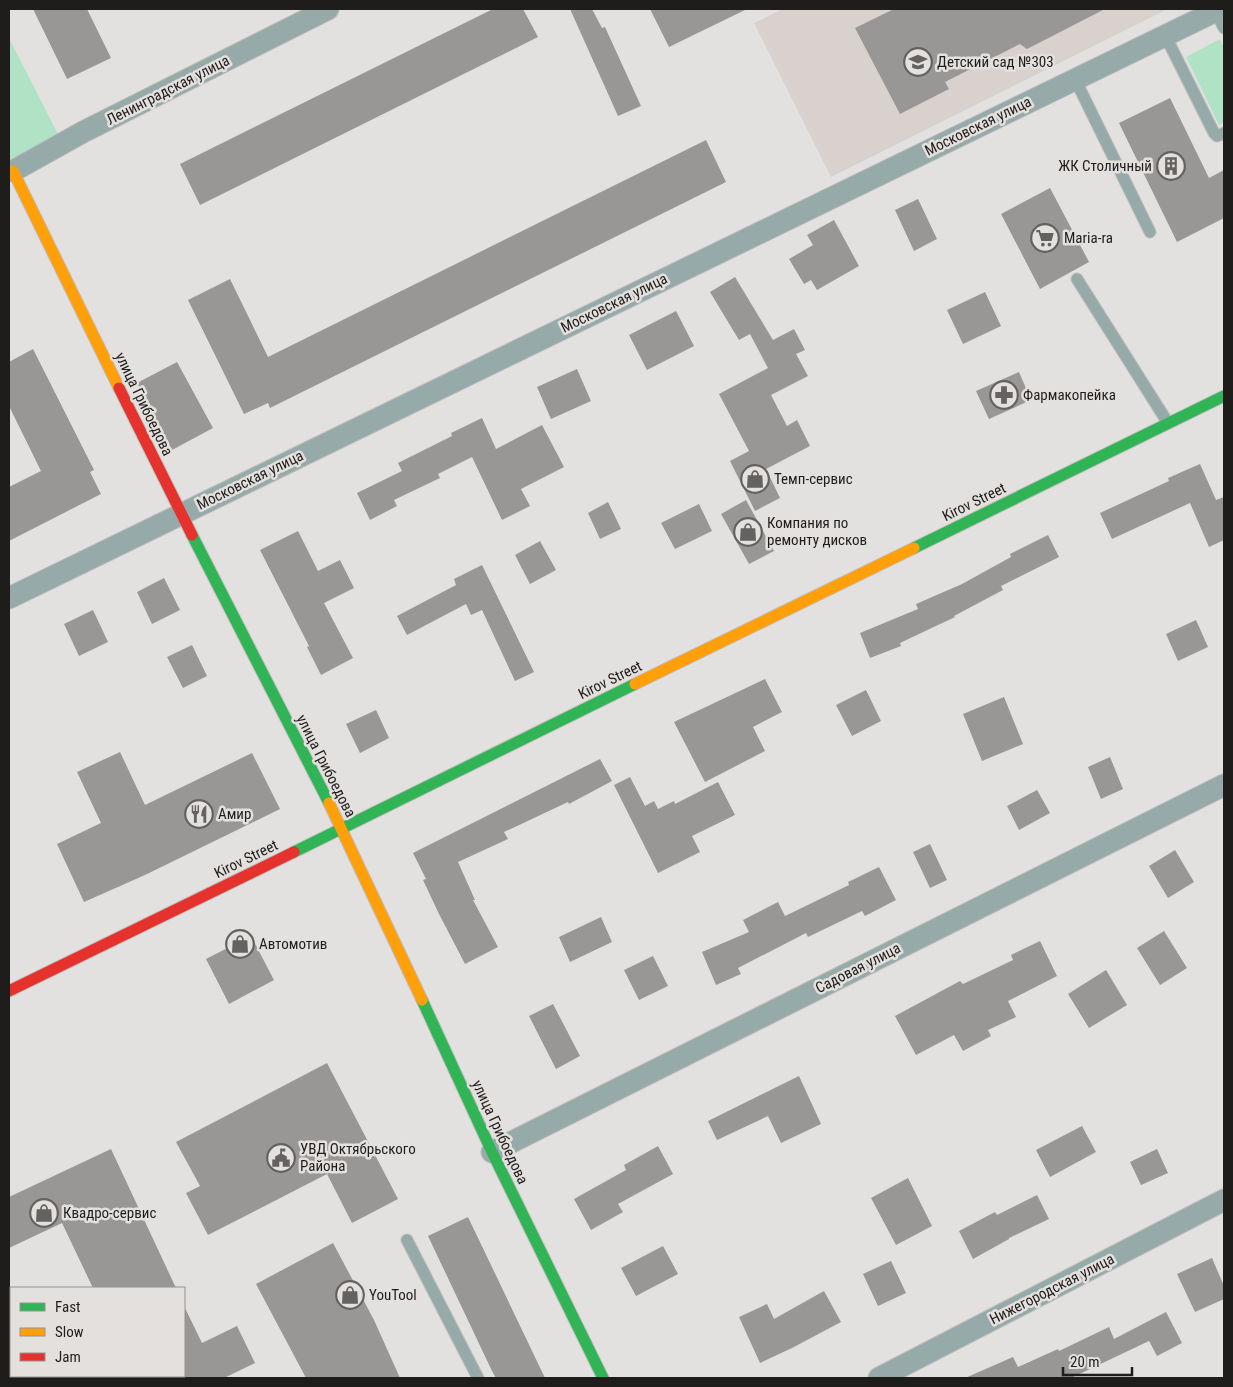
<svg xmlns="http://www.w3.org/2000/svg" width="1233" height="1387" viewBox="0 0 1233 1387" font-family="'Roboto Condensed',sans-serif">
  <rect width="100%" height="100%" fill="#e3e1df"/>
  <path fill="#d8d1ce" d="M783 9H1168L831 177 754 23Z"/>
  <path fill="#b0e3c5" d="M9 38 58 134 9 160Z
    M1220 39 1224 48V122L1219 125 1186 57Z"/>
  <path fill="#999796" d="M33 9H87L111 58 67 79Z
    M493 9H523L538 37 200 205 180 164Z
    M570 9H592L602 28 605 27 641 106 618 116Z
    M650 9H747L669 47Z
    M894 9H1105L1027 49 1020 44 945 82 949 89 900 114 855 28Z
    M1170 98 1209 178 1224 170V218L1177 242 1119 123Z
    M706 140 726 182 270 408 268 403 244 414 188 300 230 279 268 357Z
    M1050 188 1089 262 1040 289 1001 214Z
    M918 199 937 239 914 251 895 210Z
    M834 220 859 266 817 290 811 280 804 284 789 259 813 245 807 235Z
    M735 277 773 340 794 329 805 350 796 354 808 376 771 395 787 426 797 420 810 446 766 469 780 498 755 511 730 461 749 451 719 394 768 368 750 334 739 340 710 292Z
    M985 292 1001 326 963 344 947 310Z
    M676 311 694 346 647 370 629 335Z
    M33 349 94 470 90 472 101 494 9 541V487L41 471 9 406V362Z
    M177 362 213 428 172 450 137 383Z
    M577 369 591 401 551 419 537 387Z
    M1019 372 1031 400 989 419 976 391Z
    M482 418 496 449 542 425 564 467 521 489 530 506 502 520 472 457 438 474 440 478 394 500 397 506 370 520 357 493 402 471 398 463 452 436 451 433Z
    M1200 464 1216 500 1224 497V540L1209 547 1190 503 1112 539 1100 513 1169 481 1168 478Z
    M746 500 774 551 749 564 721 514Z
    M608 502 621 529 600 539 588 513Z
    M699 504 712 531 675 549 661 523Z
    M298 531 318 571 340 560 354 588 324 603 353 658 321 675 307 647 309 646 260 550Z
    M1048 535 1059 557 1001 586 1003 590 954 616 955 617 900 643 901 646 870 658 860 633 918 609 916 604 962 584 1011 557 1010 554Z
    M540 541 556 570 530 584 515 555Z
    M482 565 534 672 515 681 482 610 471 615 466 604 407 635 397 616 456 585 454 579Z
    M164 578 180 610 152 624 137 592Z
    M93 610 108 642 79 656 64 624Z
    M1196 620 1208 647 1178 661 1166 634Z
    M192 645 207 676 183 688 167 657Z
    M765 679 782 712 753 727 765 751 705 782 674 722Z
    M866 690 881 721 852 736 836 705Z
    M1004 697 1023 744 982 761 963 714Z
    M376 710 389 738 360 753 346 724Z
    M120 752 145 805 252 753 280 809 145 875 84 902 57 844 101 823 77 772Z
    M1110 757 1123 789 1101 799 1088 767Z
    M600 759 612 781 569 804 568 802 504 832 508 839 458 862 475 900H473L498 947 465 964 439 914 423 880 426 879 413 853Z
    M630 777 645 806 654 801 658 809 674 801 675 804 718 782 735 815 692 836 700 852 658 873 614 785Z
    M1037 790 1050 813 1019 830 1007 806Z
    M930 844 947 880 930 888 913 852Z
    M1175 850 1194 882 1168 898 1149 866Z
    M879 867 896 900 865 916 862 911 808 937 806 933 738 968 741 974 716 985 702 952 749 932 743 920 778 902 785 916 849 885 848 882Z
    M601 917 612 942 570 962 559 937Z
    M1164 931 1187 968 1160 985 1137 948Z
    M251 936 274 980 229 1004 206 959Z
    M1040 941 1057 976 1008 1001 1016 1017 988 1030 991 1036 963 1051 954 1035 916 1055 895 1016 960 981 963 984 1013 960 1011 955Z
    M653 956 668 986 639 1000 624 970Z
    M1106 970 1127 1005 1089 1028 1068 994Z
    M553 1004 580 1056 556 1069 529 1016Z
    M327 1063 398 1199 352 1223 327 1174 208 1235 186 1193 200 1186 176 1142Z
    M799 1076 821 1124 781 1143 768 1116 717 1140 708 1121Z
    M1082 1126 1096 1152 1050 1177 1036 1150Z
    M658 1146 673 1174 618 1204 623 1212 591 1230 574 1199 626 1170 624 1165Z
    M111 1149 176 1288H93L62 1223 9 1248V1197Z
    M1157 1149 1168 1173 1141 1185 1130 1162Z
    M908 1178 932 1226 896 1245 871 1198Z
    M1037 1195 1049 1219 1009 1238V1239L973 1259 959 1231 995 1212 997 1215Z
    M468 1217 545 1378H496L492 1371 428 1236Z
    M333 1243 374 1320 400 1378H306L256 1284Z
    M663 1246 678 1274 636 1296 621 1268Z
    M1212 1258 1224 1286V1299L1195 1312 1177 1274Z
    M891 1261 906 1293 878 1306 863 1274Z
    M824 1291 841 1322 792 1348 760 1363 739 1317 767 1304 774 1319Z
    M184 1306 202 1343 237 1326 255 1363 224 1378H184Z
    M1166 1312 1182 1343 1157 1356 1149 1341 1071 1378H965L1013 1357 1018 1367 1058 1349 1059 1351 1109 1327 1114 1339Z"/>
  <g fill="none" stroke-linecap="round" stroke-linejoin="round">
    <defs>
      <path id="lane" d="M1215 11 1224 28
        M1165 35 1214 133 1217 136 1224 133
        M1075 79 1150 232
        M1077 279 1168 423
        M407 1240 478 1378"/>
      <path id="street" d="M13 171 83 132 328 9
        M9 598 1220 9
        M492 1152 1224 785
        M879 1378 1224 1200"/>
      <path id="fast" d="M192 535 329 803
        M914 548 1224 396
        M294 852 635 684
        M422 1000 492 1152 603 1378"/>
      <path id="slow" d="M9 174 13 171 119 388
        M635 684 914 548
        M329 803 422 1000"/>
      <path id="jam" d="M119 388 192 535
        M9 991 294 852"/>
    </defs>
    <use href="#lane" stroke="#bfbebd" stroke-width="13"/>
    <use href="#street" stroke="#bfbebd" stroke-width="23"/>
    <use href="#fast" stroke="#bfbebd" stroke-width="13"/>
    <use href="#slow" stroke="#bfbebd" stroke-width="13"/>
    <use href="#jam" stroke="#bfbebd" stroke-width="13"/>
    <use href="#lane" stroke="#97aaaa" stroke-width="11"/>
    <use href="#street" stroke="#97aaaa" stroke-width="21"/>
    <use href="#fast" stroke="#30b455" stroke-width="11"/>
    <use href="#slow" stroke="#ff9f0a" stroke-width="11"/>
    <use href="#jam" stroke="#e5322d" stroke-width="11"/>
  </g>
  <defs>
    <symbol id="school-ring" viewBox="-11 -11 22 22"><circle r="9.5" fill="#e4e0de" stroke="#636260" stroke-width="1.5"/><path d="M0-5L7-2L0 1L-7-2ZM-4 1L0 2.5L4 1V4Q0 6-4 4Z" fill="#636260"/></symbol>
    <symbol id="building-ring" viewBox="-11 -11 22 22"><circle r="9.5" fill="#e4e0de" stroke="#636260" stroke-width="1.5"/><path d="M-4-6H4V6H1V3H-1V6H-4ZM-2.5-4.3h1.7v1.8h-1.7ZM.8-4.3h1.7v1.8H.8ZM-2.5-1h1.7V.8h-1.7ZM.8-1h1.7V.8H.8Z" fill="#636260"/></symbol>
    <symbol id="supermarket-ring" viewBox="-11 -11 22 22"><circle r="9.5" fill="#e4e0de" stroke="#636260" stroke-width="1.5"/><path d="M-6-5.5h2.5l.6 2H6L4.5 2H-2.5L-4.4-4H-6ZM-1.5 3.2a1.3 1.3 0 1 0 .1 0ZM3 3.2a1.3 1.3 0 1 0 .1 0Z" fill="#636260"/></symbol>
    <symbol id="pharmacy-ring" viewBox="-11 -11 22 22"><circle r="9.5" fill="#e4e0de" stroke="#636260" stroke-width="1.5"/><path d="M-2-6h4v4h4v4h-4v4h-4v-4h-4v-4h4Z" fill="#636260"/></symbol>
    <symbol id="shop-ring" viewBox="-11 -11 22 22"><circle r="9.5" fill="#e4e0de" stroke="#636260" stroke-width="1.5"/><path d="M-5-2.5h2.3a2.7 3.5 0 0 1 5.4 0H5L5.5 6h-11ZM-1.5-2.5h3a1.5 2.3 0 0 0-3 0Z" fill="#636260"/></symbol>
    <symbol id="restaurant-ring" viewBox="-11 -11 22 22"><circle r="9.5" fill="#e4e0de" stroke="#636260" stroke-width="1.5"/><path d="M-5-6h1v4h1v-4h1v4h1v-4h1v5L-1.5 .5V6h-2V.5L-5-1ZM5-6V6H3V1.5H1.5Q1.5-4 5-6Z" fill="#636260"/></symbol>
    <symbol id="civic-ring" viewBox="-11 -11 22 22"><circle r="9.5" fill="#e4e0de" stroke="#636260" stroke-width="1.5"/><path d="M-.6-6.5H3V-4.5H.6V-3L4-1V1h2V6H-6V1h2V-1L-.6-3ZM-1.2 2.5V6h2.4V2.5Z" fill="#636260"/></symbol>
  </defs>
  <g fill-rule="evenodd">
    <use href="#school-ring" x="902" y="46" width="32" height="32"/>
    <use href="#building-ring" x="1155" y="150" width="32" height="32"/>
    <use href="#supermarket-ring" x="1029" y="222" width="32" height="32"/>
    <use href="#pharmacy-ring" x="988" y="379" width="32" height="32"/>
    <use href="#shop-ring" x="739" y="463" width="32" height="32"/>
    <use href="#shop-ring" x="732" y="516" width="32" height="32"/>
    <use href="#restaurant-ring" x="183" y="798" width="32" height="32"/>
    <use href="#shop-ring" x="224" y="928" width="32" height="32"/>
    <use href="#civic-ring" x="265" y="1142" width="32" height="32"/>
    <use href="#shop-ring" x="28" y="1197" width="32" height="32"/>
    <use href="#shop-ring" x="334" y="1279" width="32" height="32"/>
  </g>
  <g text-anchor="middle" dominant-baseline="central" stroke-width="5" stroke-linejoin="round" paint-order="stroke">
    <g font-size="15" fill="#1e1d1c" stroke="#e4e0de" text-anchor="start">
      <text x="937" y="62">Детский сад №303</text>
      <text x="1152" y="166" text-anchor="end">ЖК Столичный</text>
      <text x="1064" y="238">Maria-ra</text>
      <text x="1023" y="395">Фармакопейка</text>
      <text x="774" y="479">Темп-сервис</text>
      <text x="767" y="523">Компания по<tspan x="767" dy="17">ремонту дисков</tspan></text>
      <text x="218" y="814">Амир</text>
      <text x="259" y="944">Автомотив</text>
      <text x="300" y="1149">УВД Октябрьского<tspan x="300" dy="17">Района</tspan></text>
      <text x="63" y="1213">Квадро-сервис</text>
      <text x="369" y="1295">YouTool</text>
    </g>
    <g font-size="15" fill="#1e1d1c" stroke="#e4e0de">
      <text transform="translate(168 90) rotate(-27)">Ленинградская улица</text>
      <text transform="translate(978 126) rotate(-26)">Московская улица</text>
      <text transform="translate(614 303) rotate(-26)">Московская улица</text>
      <text transform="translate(144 404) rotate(64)">улица Грибоедова</text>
      <text transform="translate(250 480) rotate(-26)">Московская улица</text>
      <text transform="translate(974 502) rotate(-26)">Kirov Street</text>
      <text transform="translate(610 680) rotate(-26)">Kirov Street</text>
      <text transform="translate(326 766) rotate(63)">улица Грибоедова</text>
      <text transform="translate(246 859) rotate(-26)">Kirov Street</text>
      <text transform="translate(858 968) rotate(-27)">Садовая улица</text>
      <text transform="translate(500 1132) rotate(65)">улица Грибоедова</text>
      <text transform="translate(1052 1289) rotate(-27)">Нижегородская улица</text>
    </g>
  </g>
  <rect width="1233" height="1387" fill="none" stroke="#1e1d1c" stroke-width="20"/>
  <rect x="10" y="1287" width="175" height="90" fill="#e4e0de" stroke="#959290"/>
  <rect x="20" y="1303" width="25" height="8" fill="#30b455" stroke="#959290"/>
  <text x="55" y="1312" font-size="15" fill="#1e1d1c">Fast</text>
  <rect x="20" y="1328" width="25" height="8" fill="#ff9f0a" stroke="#959290"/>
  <text x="55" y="1337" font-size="15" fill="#1e1d1c">Slow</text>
  <rect x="20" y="1353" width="25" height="8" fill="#e5322d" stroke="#959290"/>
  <text x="55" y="1362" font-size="15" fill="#1e1d1c">Jam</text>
  <path d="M1063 1367v8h69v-8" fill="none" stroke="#1e1d1c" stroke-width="2.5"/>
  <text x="1070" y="1367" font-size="15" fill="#1e1d1c" stroke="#e4e0de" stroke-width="4" paint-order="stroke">20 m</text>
</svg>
